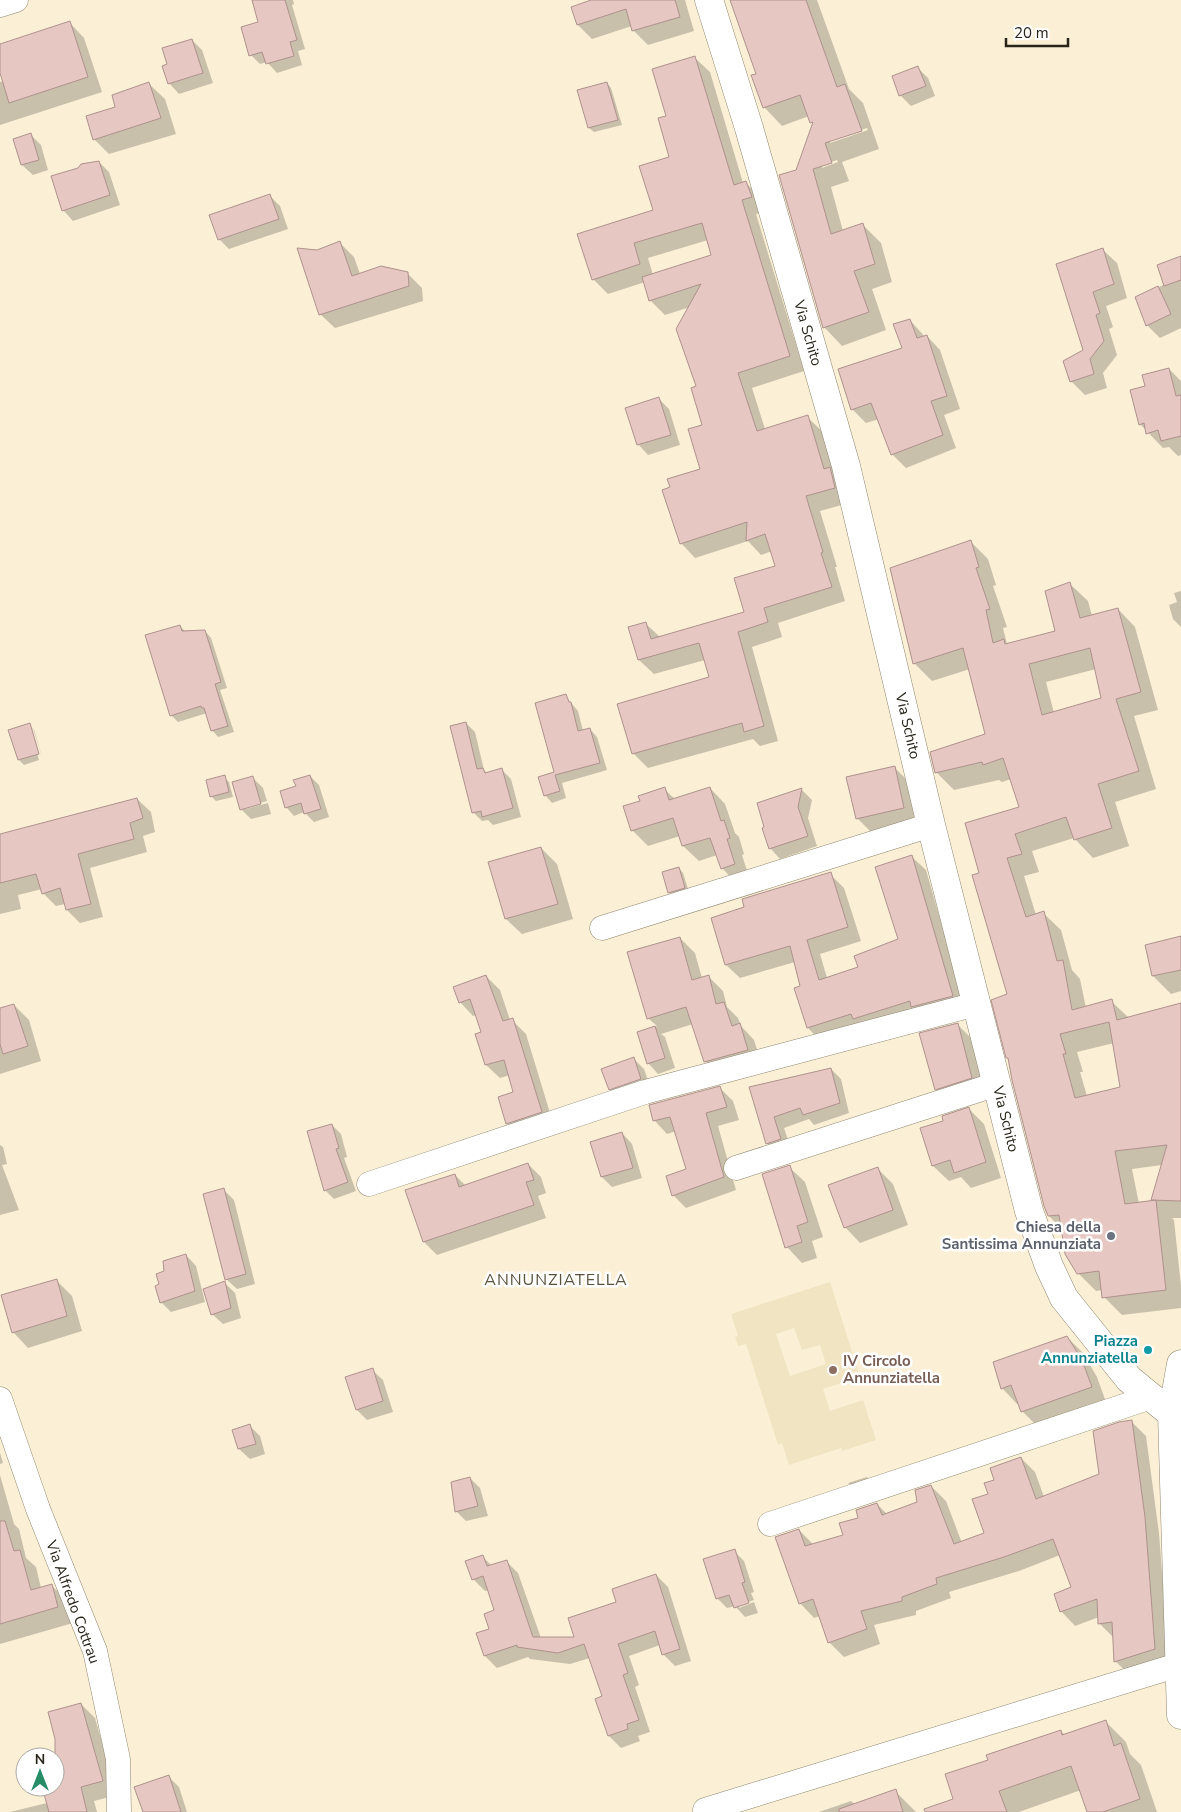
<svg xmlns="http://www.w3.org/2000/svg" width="1181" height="1812" viewBox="0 0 1181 1812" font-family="'Nunito Sans',sans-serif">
  <rect width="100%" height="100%" fill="#fbf0d6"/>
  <path fill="#f1e4c2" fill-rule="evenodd" d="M830 1282 860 1377 823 1389 830 1411 863 1400 876 1440 842 1451 841 1448 789 1465 782 1443 778 1445 746 1344 738 1346 735 1337 738 1336 731 1314ZM794 1328 802 1350 820 1345 826 1364 790 1376 776 1334Z"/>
  <path fill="#0003" fill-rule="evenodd" d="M253 0H293L294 4 292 5 305 49 298 51 302 65 277 73 267 62 260 64 251 55 259 23Z
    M594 0H685L694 31 648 45 633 30 632 26 592 39 578 25Z
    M733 0H817L849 89 863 103 879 149 842 162 849 181 831 187 843 231 863 225 881 243 892 282 872 289 886 330 842 346 824 327 796 171 813 124 809 116 782 126 764 107 757 74ZM867 128 868 130 830 143V140ZM837 160 838 162 822 168V165Z
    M70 23 84 38 102 92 0 125V82L4 81 0 69V45Z
    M192 40 202 50 213 83 179 94 169 83V65Z
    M695 58 710 72 743 183 745 182 760 197 765 212 756 214 804 371 752 388 765 429 807 417 822 431 849 503 820 511 837 567H835L845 601 778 623 782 637 752 647 778 741 760 746 753 739 648 768 633 753 710 678 705 660 654 674 639 660 645 623 660 637 746 613 777 567 772 551 761 555 748 541 695 558 681 543 702 469 703 426 697 387 690 307 665 315 650 300 645 282 608 294 593 279 655 211 670 158 668 117ZM708 240 713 256 653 275 648 258Z
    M918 68 928 78 935 96 911 106 900 95Z
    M607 83 611 88 622 125 594 132 589 128 579 91Z
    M149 84 165 99 176 134 109 154 94 139 117 107Z
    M31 135 41 145 48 170 33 175 22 165 15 140Z
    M99 162 109 172 120 205 73 221 63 210Z
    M270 196 280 206 288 229 229 249 219 239Z
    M340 243 354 257 360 274 407 273 422 288 423 301 335 328 320 314 318 251Z
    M1103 250 1117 263 1127 298 1106 306 1113 327 1109 329 1117 355 1103 373 1107 388 1085 395 1072 382 1065 361 1085 351 1057 265Z
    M1181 258V328L1160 338 1148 326 1137 298 1165 284Z
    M910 320 925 337 927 336 940 350 960 409 944 415 956 448 906 468 892 454 879 419 866 423 852 409 903 349Z
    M1169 369 1181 381V455L1178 456 1169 447 1163 448 1140 424 1147 387Z
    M659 399 669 409 680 445 648 455 638 444Z
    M970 541 988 559 996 585 993 586 1007 627 1003 628 1007 644 1057 631 1070 584 1088 601 1092 616 1118 609 1135 627 1158 710 1134 716 1156 789 1115 802 1129 846 1093 858 1074 838 1032 851 1039 872 1024 876 1036 915 1043 913 1061 930 1072 970 1080 979 1086 1008 1111 1001 1129 1018 1181 1004V1218H1172L1174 1220 1181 1286V1308L1122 1315 1104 1297 1103 1290 1096 1291 1078 1273 1062 1229 1049 1216 1010 1060 1007 1058 1008 995 980 873 1021 808 1011 779 1002 782 999 780 954 790 936 772 986 734 970 669 932 681 914 663ZM1096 669 1102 699 1054 713 1046 682ZM1114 1043 1121 1088 1087 1096 1080 1072H1083L1077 1052ZM1162 1165 1153 1200 1155 1202 1139 1204 1132 1169Z
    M1181 591V627L1173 619 1169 605 1177 602 1174 593Z
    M180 626 186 632 205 631 211 638 227 688 220 690 234 732 218 737 212 730 207 713 178 722 171 715Z
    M565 696 578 711 583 731 590 729 597 737 607 770 562 783 566 798 552 803 545 795 555 773Z
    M466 723 475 732 484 770 488 774 502 770 511 779 521 817 493 825 488 820 482 821 473 812Z
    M29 725 34 730 43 759 33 729H30L39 760 24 765 19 760 10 730Z
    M894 767 910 783 918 823 873 834 857 818Z
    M310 776 319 785 329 817 314 822 304 812 294 816 286 807 297 787Z
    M224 777 229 782 233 797 216 801 211 796Z
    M253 778 263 788 267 801 246 807V809L268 803 271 814 251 819 241 809Z
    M710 788 725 804 735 833 739 837 744 854 742 855 750 880 737 884 722 868 717 855 699 861 683 846 680 836 648 846 632 830 641 802 664 789 675 799Z
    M802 790 812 800 808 818 817 846 780 859 770 848 758 804Z
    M137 799 151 812 155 832 143 836 147 852 90 868 103 917 80 923 67 910 65 904 56 906 43 893 42 889 18 895 21 909 0 914V835Z
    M541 848 557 864 573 919 522 934 506 919Z
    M912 857 926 870 966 1010 822 1042 808 1028 802 987 795 962 740 978 726 965 746 908 830 874 844 888 861 941 820 954 827 978 860 968 900 940Z
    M679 868 683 873 689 892 674 897 669 892Z
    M680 938 695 953 702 978 708 976 723 991 727 1007 738 1018 741 1026 754 1040 762 1065 720 1076 705 1061 693 1024 661 1034 665 1037 675 1068 658 1074 648 1063 638 1033 657 1026 648 1018Z
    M1181 938V991L1171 994 1153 976 1146 946Z
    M486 976 500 990 510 1020H512L526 1034 554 1126 521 1137 507 1123 515 1093 510 1075 500 1078 486 1065 482 1033 477 1015 473 1016 460 1002Z
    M14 1005 29 1020 41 1061 0 1074V1009Z
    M957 1024 973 1040 987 1093 951 1105 936 1089Z
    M634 1059 644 1069 651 1089 620 1099 610 1089Z
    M831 1069 841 1079 849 1113 814 1125 809 1119 784 1128 791 1149 777 1153 767 1143 750 1088Z
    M720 1088 733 1101 739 1120 718 1126 736 1190 686 1208 673 1195 687 1170 676 1131 667 1134 654 1120Z
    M969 1109 984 1124 1001 1178 971 1188 961 1177 949 1181 933 1166 922 1129 945 1122Z
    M332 1125 341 1134 347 1157 344 1158 356 1191 334 1199 325 1190Z
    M622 1133 632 1144 642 1178 612 1187 602 1177Z
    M0 1145 3 1147 7 1164 2 1165 19 1210 0 1215Z
    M528 1164 541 1177 546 1193 538 1196 546 1218 437 1255 424 1242 407 1191 455 1175 466 1186Z
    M789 1167 805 1182 823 1237 812 1241 817 1258 802 1263 787 1247Z
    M878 1169 893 1184 908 1225 860 1243 845 1227Z
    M224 1190 234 1200 255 1284 237 1289 226 1279Z
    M186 1255 196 1266 205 1302 171 1312 161 1302 160 1285 165 1272Z
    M56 1280 72 1296 82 1331 28 1348 13 1332Z
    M225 1283 235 1293 241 1318 223 1324 212 1314Z
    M1067 1337 1083 1353 1097 1377 1106 1402 1038 1427 1022 1411 1019 1403 1017 1404 1002 1388Z
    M372 1370 383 1380 393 1412 367 1420 357 1410Z
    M1131 1421 1146 1436 1159 1533 1169 1664 1130 1675 1115 1661 1114 1638 1099 1623V1617L1075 1626 1061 1611 1072 1588 1060 1555 1019 1571 949 1592 951 1598 916 1611V1615L874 1625 880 1644 844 1657 829 1642 820 1616 814 1618 800 1603 799 1530 814 1545 845 1535 860 1518 877 1504 887 1514 919 1503 931 1486 946 1501 962 1543 986 1534 989 1494 996 1481 1021 1458 1035 1472 1044 1497 1100 1475Z
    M250 1426 260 1436 265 1454 250 1459 239 1449 234 1430Z
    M0 1453 3 1463 0 1464Z
    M0 1475 14 1524 19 1529 26 1558 36 1567 41 1588 51 1585 68 1601 73 1623 0 1644Z
    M867 1477 872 1481 853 1488 848 1483Z
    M470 1478 480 1488 488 1516 466 1521 456 1511Z
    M734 1551 744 1561 754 1592 751 1593 754 1600 739 1605V1608L754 1602 758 1613 745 1617 735 1606 727 1608 717 1598Z
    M483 1557 492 1566 506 1561 518 1573 541 1638H575L617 1603 656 1575 668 1587 691 1661 675 1666 663 1654 660 1645 629 1656 639 1685 635 1687 650 1732 638 1736 640 1741 621 1748 609 1736 604 1697 590 1658 570 1664 530 1659 528 1657 497 1668 485 1656 496 1611 489 1590 485 1591 473 1579Z
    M81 1704 95 1718 117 1795 94 1801 97 1812H10L47 1803 43 1787H55V1758Z
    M1105 1721 1126 1742 1130 1754 1141 1765 1157 1812H1088L1081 1790 1019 1812H950L955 1800 989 1760 1061 1731 1065 1735Z
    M169 1777 179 1787 187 1812H145Z
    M895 1791 916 1812H819L851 1801 855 1805Z"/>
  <path fill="#e6c7c2" stroke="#af918d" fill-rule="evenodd" d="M252 0H285L297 40 290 42 294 56 266 64 262 52 249 56 241 27 258 22Z
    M591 0H675L680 17 632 31 626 9 577 25 571 7Z
    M730 0H806L837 87 845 84 862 131 825 143 832 163 813 169 831 234 863 223 875 264 854 271 869 312 823 328 779 175 796 170 813 122 810 123 800 95 763 108 751 75 756 74Z
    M70 21 88 77 9 103 0 73V44Z
    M192 39 203 73 168 84 162 66 167 64 162 48Z
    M695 56 734 185 746 181 752 197 742 200 790 356 738 373 757 431 808 415 824 469 830 467 835 488 806 496 823 552 821 553 832 587 764 608 768 622 738 632 764 726 744 732 742 723 632 754 617 704 709 677 699 643 638 660 628 627 646 622 651 639 744 612 734 578 775 566 765 534 746 541 747 522 680 544 662 490 670 487 667 479 700 469 688 429 702 425 691 388 696 386 676 329 701 284 649 301 642 277 711 255 702 223 634 243 640 264 592 280 577 234 653 210 639 166 669 157 658 118 666 116 652 69Z
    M918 66 926 86 899 96 892 76Z
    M149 82 161 118 93 140 86 116 115 107 112 95Z
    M607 82 618 120 588 128 577 90Z
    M31 133 39 160 21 165 13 139Z
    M99 161 110 195 62 211 51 176 78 168 81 164Z
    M270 194 279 219 218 240 209 215Z
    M340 241 352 276 381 266 408 272 409 286 319 315 297 248 317 250Z
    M1103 248 1114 284 1093 292 1100 313 1096 315 1104 341 1090 359 1094 374 1070 382 1063 361 1083 350 1056 264Z
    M1181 256V280L1164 286 1157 265Z
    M1158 286 1171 314 1146 326 1135 297Z
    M910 319 917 338 927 335 947 396 931 401 943 435 891 455 871 403 851 410 838 369 902 348 893 324Z
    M1169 368 1176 396 1181 395V436L1161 441 1158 430 1146 434 1144 423 1139 425 1130 390 1145 386 1142 375Z
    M659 397 671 435 637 445 625 408Z
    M971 540 979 567 976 568 990 609 986 610 993 643 1004 639 1005 644 1055 631 1045 591 1070 582 1080 618 1118 608 1141 692 1116 699 1139 771 1098 784 1112 828 1074 840 1066 817 1015 834 1022 854 1007 858 1026 917 1044 911 1057 961 1063 960 1072 1010 1112 999 1117 1020 1181 1003V1201L1151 1200 1167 1145 1115 1151 1125 1204 1156 1200 1166 1290 1102 1298 1099 1271 1077 1274 1065 1254 1059 1215 1048 1216 1044 1206 1012 1080 1008 1058H1006L991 1000 1007 994 972 875 979 873 965 823 1019 807 1003 758 983 765 982 762 935 773 930 752 985 734 963 648 913 664 890 568ZM1090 648 1101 698 1042 715 1029 664ZM1109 1022 1120 1087 1075 1098 1063 1054H1066L1060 1034Z
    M180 625 182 631 205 630 221 682 215 684 228 726 211 731 204 708H202L201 706 170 716 145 635Z
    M566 694 569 702H571L578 731 590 728 600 763 555 775 560 791 544 796 538 777 554 772 535 703Z
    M466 722 477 769 483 768 485 773 502 768 513 808 482 817 481 811 472 813 450 726Z
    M30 723 39 754 18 760 8 730Z
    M895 766 904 808 856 819 846 777Z
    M225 775 229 792 210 797 206 780Z
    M310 775 321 809 304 814 301 803 285 808 280 791 296 786 293 780Z
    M253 776 261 804 240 810 232 782Z
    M665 787 669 800 710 787 721 821 724 820 730 838 727 839 735 864 721 869 710 838 682 846 673 818 631 831 623 806 640 801 638 796Z
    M802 788 798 807 808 836 769 849 762 828 764 827 757 803Z
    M137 798 143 818 130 823 134 839 78 854 91 904 66 910 60 888 42 894 36 874 0 883V834Z
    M541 847 558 904 505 919 488 862Z
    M912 855 953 996 911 1007 910 1001 853 1019 851 1014 807 1028 794 988 800 986 790 946 725 965 711 918 744 907 742 899 831 872 848 927 807 940 819 980 858 967 854 956 898 939 875 867Z
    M679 867 685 888 668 893 662 872Z
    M1181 936V970L1152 976 1145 945Z
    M680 937 692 980 709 975 716 1004 724 1002 732 1026 740 1023 748 1050 704 1062 686 1007 647 1019 627 952Z
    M486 975 503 1021 513 1018 542 1112 506 1124 498 1097 513 1092 504 1060 485 1065 475 1034 481 1032 470 999 459 1003 453 987Z
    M14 1004 28 1046 3 1054 0 1044V1008Z
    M958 1023 972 1078 935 1090 919 1033Z
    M655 1026 665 1058 647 1064 637 1032Z
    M634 1057 641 1079 609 1090 601 1069Z
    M831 1068 840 1103 803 1115 800 1108 774 1117 781 1139 766 1144 749 1087Z
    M720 1086 727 1107 706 1113 724 1177 672 1196 666 1176 686 1169 670 1117 653 1121 649 1105Z
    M969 1107 986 1162 954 1173 950 1160 932 1166 920 1128 943 1121 942 1116Z
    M332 1124 339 1148 336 1149 348 1182 324 1191 307 1131Z
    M622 1132 633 1168 601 1177 590 1142Z
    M528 1163 534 1180 526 1182 534 1205 423 1242 405 1190 455 1174 459 1187Z
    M790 1165 808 1222 797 1226 802 1242 785 1248 762 1174Z
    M878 1167 893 1210 844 1228 828 1185Z
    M224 1188 246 1274 225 1280 203 1194Z
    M186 1254 195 1291 160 1303 155 1286 159 1284 156 1274 164 1271 163 1261Z
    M57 1279 67 1316 12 1333 1 1295Z
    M225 1281 231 1308 211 1315 203 1289Z
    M1067 1336 1082 1360 1092 1387 1021 1412 1011 1385 1001 1389 993 1362Z
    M373 1368 383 1401 356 1410 345 1377Z
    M1132 1420 1145 1517 1155 1649 1114 1662 1112 1622 1098 1624 1097 1599 1060 1612 1054 1594 1071 1587 1053 1539 1004 1557 936 1578 937 1584 902 1597V1601L861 1611 867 1629 828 1643 813 1599 799 1604 775 1537 799 1529 805 1546 843 1535 839 1523 858 1518 856 1510 877 1503 882 1515 917 1502 915 1490 931 1485 954 1544 984 1533 972 1499 988 1494 984 1483 994 1480 990 1468 1021 1457 1036 1499 1099 1474 1093 1431 1119 1422Z
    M250 1424 256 1444 238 1449 232 1430Z
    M470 1477 478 1506 455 1512 451 1482Z
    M0 1521H5L14 1551 20 1550 31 1590 52 1584 58 1607 0 1624Z
    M735 1549 745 1582 742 1583 749 1603 734 1608 729 1595 716 1599 703 1559Z
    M483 1555 487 1566 507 1560 533 1637H574L568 1618 616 1602 612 1589 656 1574 680 1649 662 1655 655 1631 618 1644 628 1673 623 1675 639 1720 627 1724 628 1729 608 1736 595 1699 602 1696 584 1644 558 1653 517 1647V1645L484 1656 476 1633 489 1629 484 1614 494 1610 483 1576 472 1580 465 1561Z
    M81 1703 103 1781 81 1787 87 1812H49L42 1787H55V1739L48 1712Z
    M1106 1720 1114 1746 1121 1743 1140 1799 1103 1812H1087L1071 1766 999 1791 1007 1812H925L924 1809 953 1799 945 1774 988 1760 986 1755 1061 1730 1062 1735Z
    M169 1775 181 1812H143L134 1787Z
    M896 1789 903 1812H839V1809Z"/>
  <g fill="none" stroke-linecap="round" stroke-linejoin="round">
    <defs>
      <path id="street" d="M0 5 16 0
        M602 928 931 825
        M736 1168 997 1084
        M369 1184 645 1092 976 1004
        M0 1399 38 1509 95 1651 118 1759 119 1812
        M770 1524 1151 1397
        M705 1810 1178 1665"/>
      <path id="secondary" d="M709 0 749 128 846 466 931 825 1029 1211 1049 1266 1064 1298 1129 1379 1172 1414
        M1181 1364 1172 1414 1181 1715"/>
    </defs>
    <use href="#street" stroke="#90866f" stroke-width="25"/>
    <use href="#secondary" stroke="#90866f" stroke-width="29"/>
    <use href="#street" stroke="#fff" stroke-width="24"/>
    <use href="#secondary" stroke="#fff" stroke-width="28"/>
  </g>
  <circle fill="#6b7280" stroke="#fff" stroke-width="2" cx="1111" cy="1236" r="5"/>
  <circle fill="#0f9aa8" stroke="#fff" stroke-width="2" cx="1148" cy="1350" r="5"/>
  <circle fill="#8d6e63" stroke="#fff" stroke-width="2" cx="833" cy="1370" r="5"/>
  <g text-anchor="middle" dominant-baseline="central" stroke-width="5" stroke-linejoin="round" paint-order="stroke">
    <g font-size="15" fill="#28241a" stroke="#fff">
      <text transform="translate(808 333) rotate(74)">Via Schito</text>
      <text transform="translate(908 726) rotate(77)">Via Schito</text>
      <text transform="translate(1006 1119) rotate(76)">Via Schito</text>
      <text transform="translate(73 1602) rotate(70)">Via Alfredo Cottrau</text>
    </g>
    <g font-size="15" font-weight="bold" fill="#5b616d" stroke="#fff" text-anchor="end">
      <text x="1101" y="1227">Chiesa della<tspan x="1101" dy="17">Santissima Annunziata</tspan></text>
    </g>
    <g font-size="15" font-weight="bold" fill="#0d838f" stroke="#fff" text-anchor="end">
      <text x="1138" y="1341">Piazza<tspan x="1138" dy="17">Annunziatella</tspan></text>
    </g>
    <g font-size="15" font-weight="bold" fill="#785e54" stroke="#fff" text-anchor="start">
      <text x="843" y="1361">IV Circolo<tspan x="843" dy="17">Annunziatella</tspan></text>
    </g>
    <g font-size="16" letter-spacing="1" fill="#5b523c" stroke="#fff">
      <text x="556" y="1280">ANNUNZIATELLA</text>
    </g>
  </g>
  <g transform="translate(40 1772)"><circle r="24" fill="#ffffff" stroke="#a9a7a3"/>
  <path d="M0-4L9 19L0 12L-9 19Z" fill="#268c67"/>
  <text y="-8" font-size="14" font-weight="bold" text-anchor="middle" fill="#28241a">N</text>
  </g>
  <path d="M1006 38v8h62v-8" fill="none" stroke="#28241a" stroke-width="2.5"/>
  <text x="1014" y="38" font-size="15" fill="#28241a" stroke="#ffffff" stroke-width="4" paint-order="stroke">20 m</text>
</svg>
